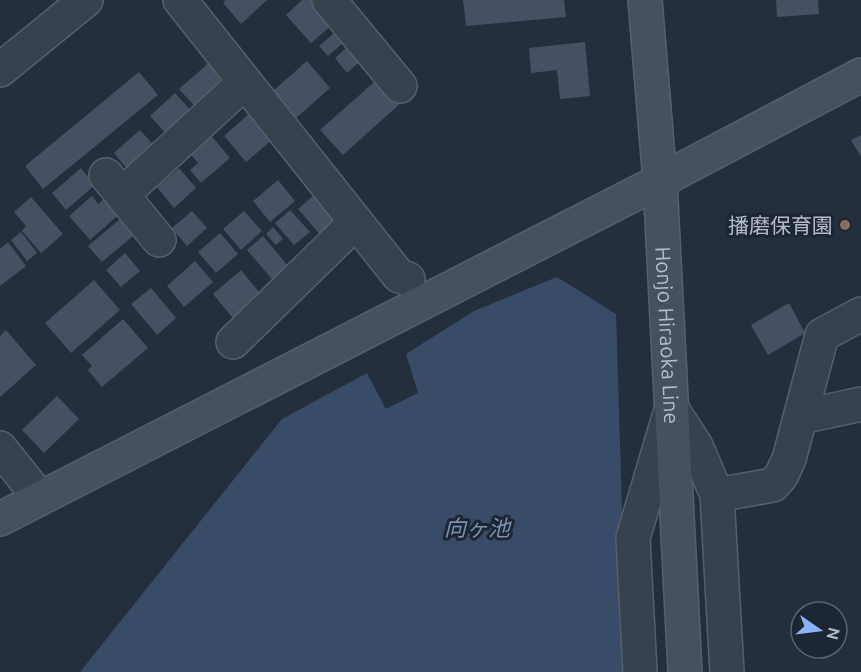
<svg xmlns="http://www.w3.org/2000/svg" width="861" height="672" viewBox="0 0 861 672" font-family="Ubuntu,'Noto Sans JP',sans-serif">
  <rect width="100%" height="100%" fill="#242f3e"/>
  <path fill="#394c67" d="M557 277 616 314 627 672H80L282 419 367 373 386 409 418 393 406 354 474 311Z"/>
  <path fill="#455162" d="M226 0H267L241 24 223 3Z
    M302 0H323L339 19 311 43 286 15Z
    M463 0H564L566 17 466 26Z
    M776 0H818L819 14 777 17Z
    M341 27 350 37 328 56 319 46Z
    M354 41 367 55 347 73 335 58Z
    M585 42 590 96 560 99 557 70 531 73 529 48Z
    M211 61 230 82 198 110 179 89Z
    M307 61 330 88 296 118 273 91Z
    M139 72 158 95 43 189 25 166Z
    M381 76 403 101 343 155 320 130Z
    M175 93 195 115 170 138 150 116Z
    M251 112 274 138 246 162 224 136Z
    M140 130 158 150 131 174 114 153Z
    M208 132 230 158 201 183 190 170 198 163 188 151Z
    M861 135V157L851 140Z
    M81 168 95 185 66 210 52 193Z
    M179 168 196 188 174 208 157 187Z
    M278 180 295 201 270 222 253 201Z
    M320 190 347 220 325 240 298 209Z
    M109 195 123 211 90 240 69 216 92 196 98 204Z
    M31 197 63 234 41 253 22 231 26 226 14 212Z
    M290 210 310 232 294 245 275 223Z
    M192 211 207 228 187 246 172 228Z
    M244 211 262 231 241 250 223 229Z
    M120 219 134 235 102 262 88 246Z
    M273 227 283 239 276 245 266 234Z
    M21 232 37 253 27 261 11 240Z
    M220 233 238 254 216 273 198 252Z
    M263 236 294 273 278 286 247 250Z
    M8 242 26 266 0 286V249Z
    M125 253 140 271 121 287 106 270Z
    M195 261 213 282 184 307 167 286Z
    M241 270 265 299 237 323 213 294Z
    M94 280 120 310 71 353 45 323Z
    M151 288 176 318 157 335 131 304Z
    M789 303 805 333 768 355 751 325Z
    M123 319 148 348 102 387 88 370 92 366 82 355Z
    M6 330 36 365 0 397V336Z
    M57 396 79 419 44 453 22 430Z"/>
  <g fill="none" stroke-linecap="round" stroke-linejoin="round">
    <defs>
      <path id="street" d="M180 0 399 276 408 279
        M329 0 400 86
        M0 70 86 0
        M106 175 159 240
        M123 194 245 82
        M233 342 356 222
        M672 409 696 446 717 495 727 672
        M801 417 861 404
        M0 448 40 498
        M717 495 773 485 781 476 789 459 822 335 861 314
        M640 672 633 538 670 413"/>
      <g id="secondary">
        <path id="s1" d="M645 0 660 181 685 672"/>
        <path d="M0 519 660 181 861 75"/>
      </g>
    </defs>
    <use href="#street" stroke="#565f6c" stroke-width="36"/>
    <use href="#secondary" stroke="#565f6c" stroke-width="36"/>
    <use href="#street" stroke="#38414e" stroke-width="33"/>
    <use href="#secondary" stroke="#465061" stroke-width="33"/>
  </g>
  <circle fill="#8d6e63" stroke="#1d2633" stroke-width="2" cx="845" cy="225" r="6"/>
  <g text-anchor="middle" dominant-baseline="central" stroke-width="6" stroke-linejoin="round" paint-order="stroke">
    <g font-size="21" fill="#b4bcc9" stroke="#1d2633" text-anchor="end">
      <text x="833" y="225">播磨保育園</text>
    </g>
    <g font-size="21" fill="#b4bcc9" stroke="#1d2633">
      <text stroke="none"><textPath href="#s1" startOffset="336">Honjo Hiraoka Line</textPath></text>
    </g>
    <g font-size="22" font-style="italic" fill="#7c92b1" stroke="#1d2633">
      <text x="477" y="527">向ヶ池</text>
    </g>
  </g>
  <g transform="translate(819 630) rotate(104)"><circle r="28" fill="#1d2633" stroke="#59626f" stroke-width="1.5"/>
  <path d="M0-4.5L10 22L0 15L-10 22Z" fill="#8ab4f8"/>
  <text y="-9" font-size="16" font-weight="bold" text-anchor="middle" fill="#b4bcc9">N</text>
  </g>
</svg>
